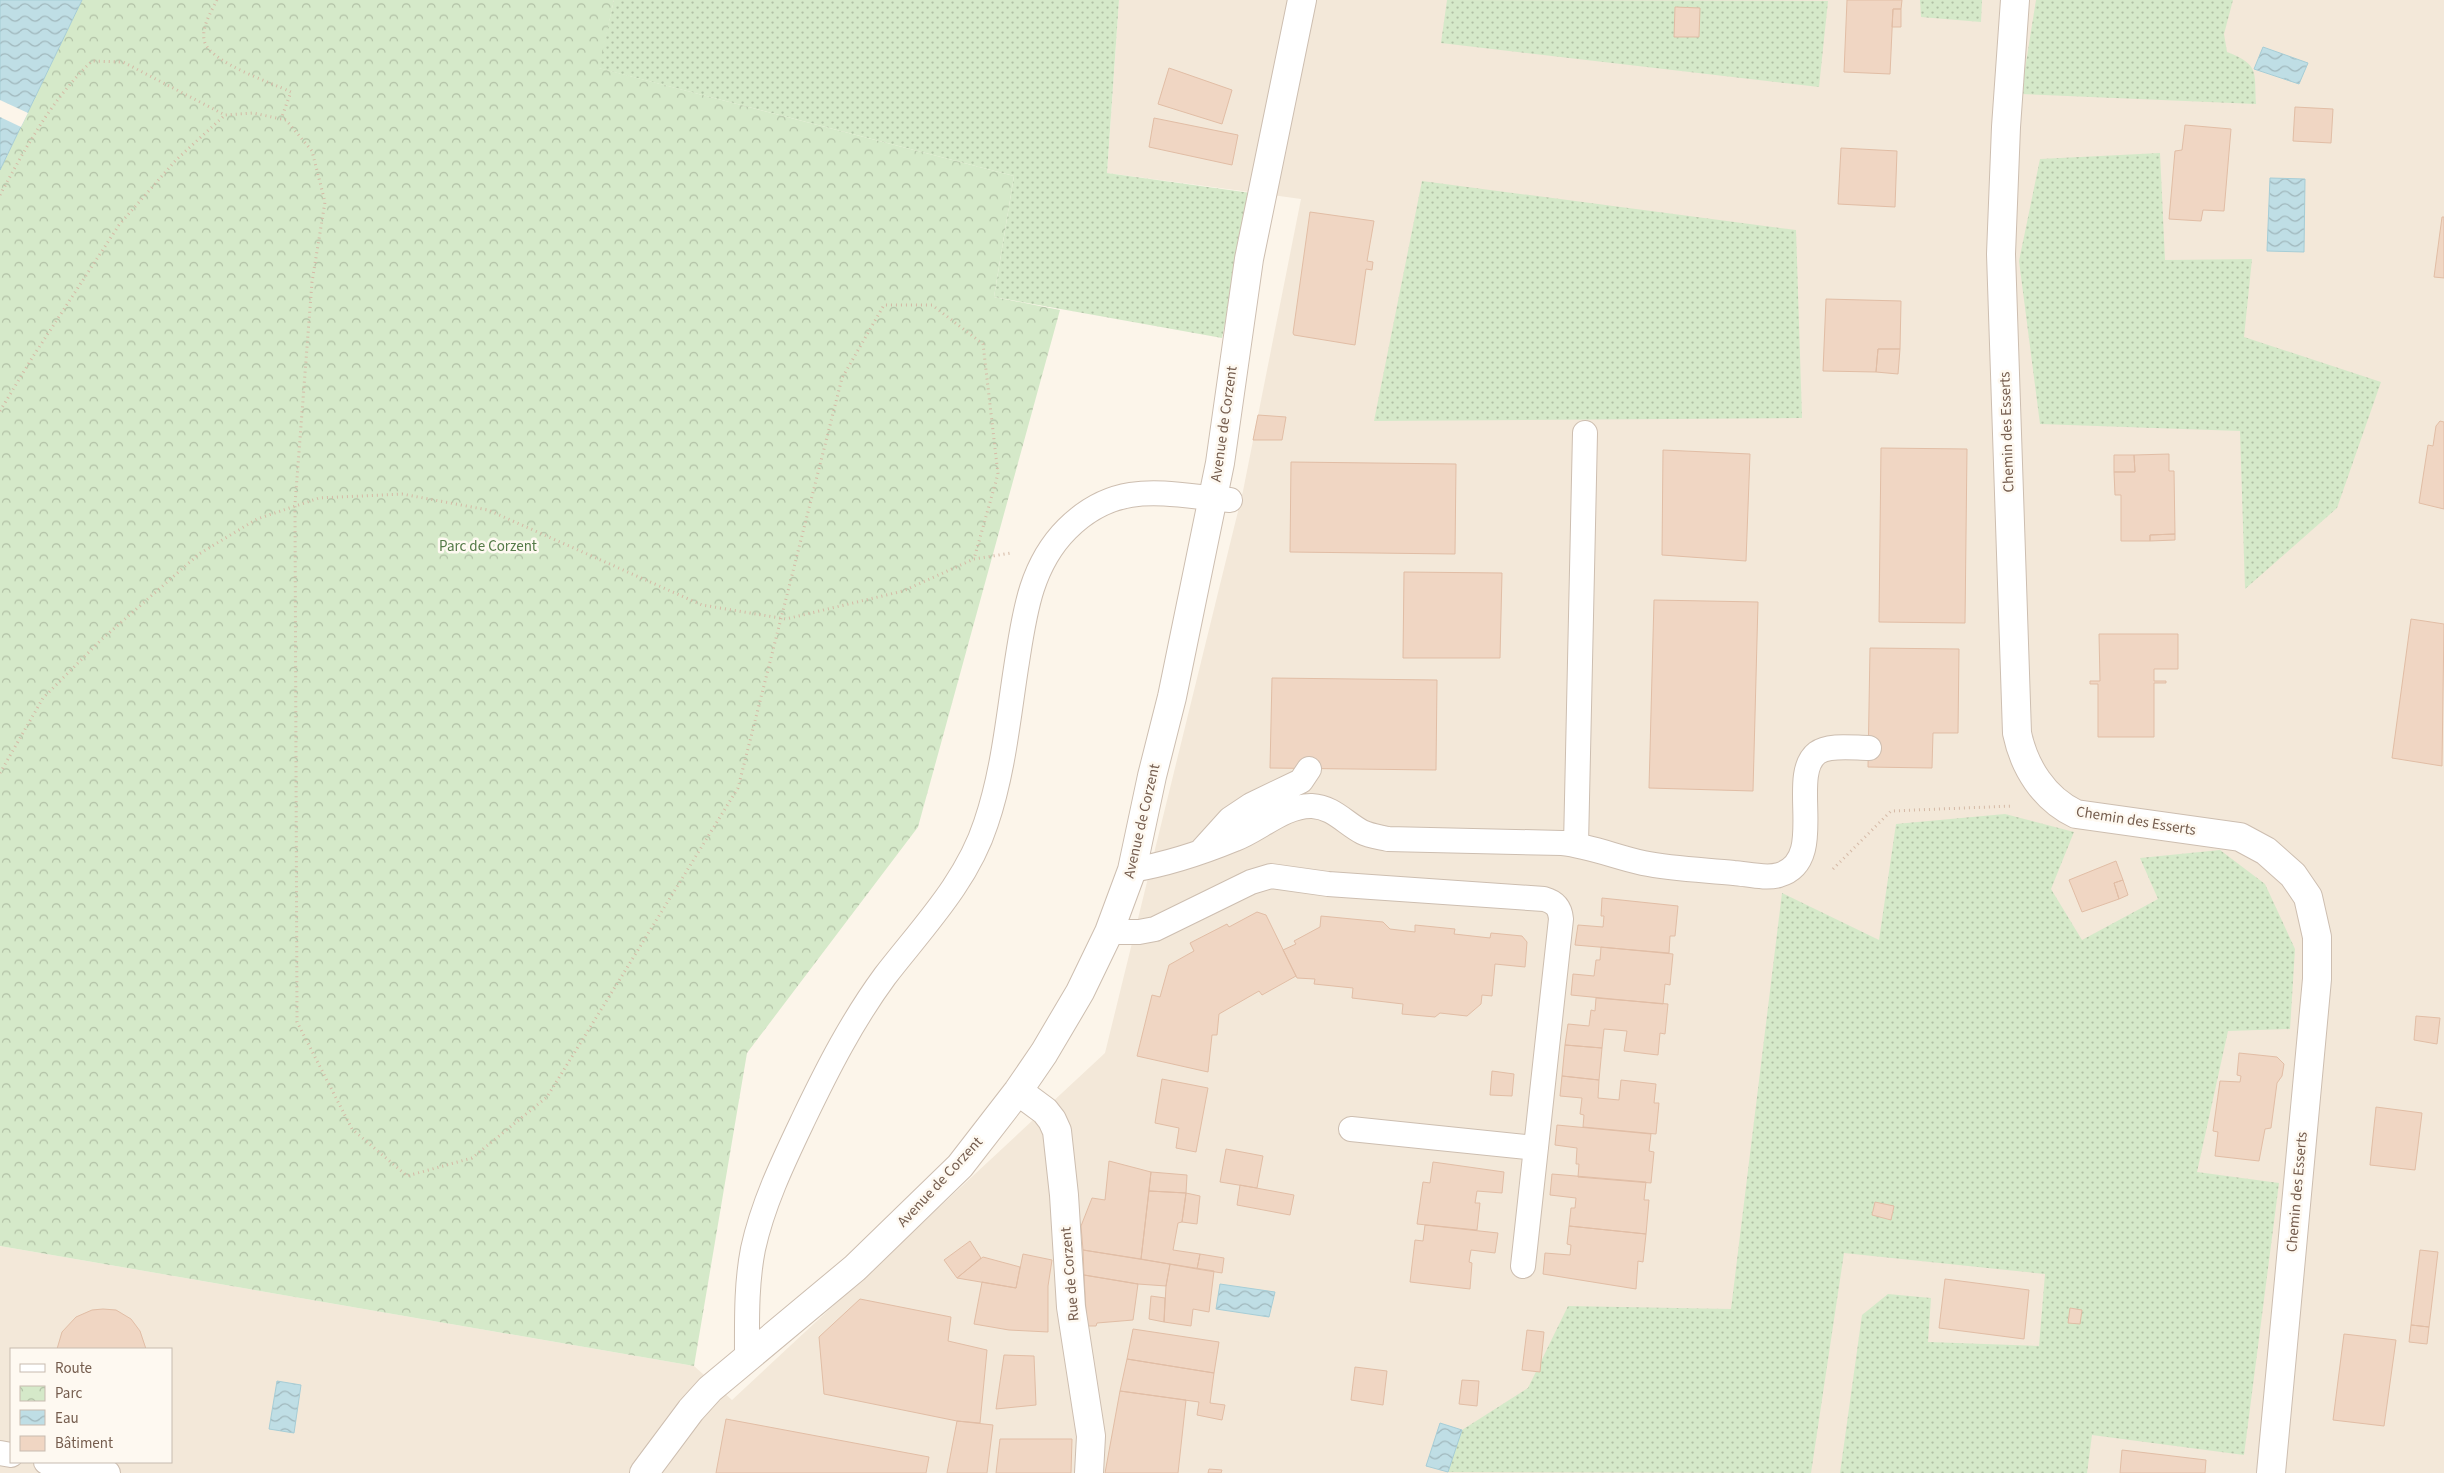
<svg xmlns="http://www.w3.org/2000/svg" width="2444" height="1473" viewBox="0 0 2444 1473" font-family="'Source Sans 3',sans-serif">
  <defs>
    <pattern id="grass-dots" width="8" height="8" patternUnits="userSpaceOnUse" patternTransform="scale(1.25)"><rect width="8" height="8" fill="#d5e9c9"/><path d="M2 2h.1M6 6h.1" fill="none" stroke="#b1c0a5" stroke-width="1.8" stroke-linecap="round"/></pattern>
    <pattern id="park-crowns" width="20" height="18" patternUnits="userSpaceOnUse" patternTransform="scale(1.25)"><rect width="20" height="18" fill="#d5e9c9"/><path d="M2 6a3 3 0 1 1 6 0M12 15a3 3 0 1 1 6 0" fill="none" stroke="#b1c0a5"/></pattern>
    <pattern id="water-waves" width="16" height="10" patternUnits="userSpaceOnUse" patternTransform="scale(1.25)"><rect width="16" height="10" fill="#bfdee5"/><path d="M0 5q4-4 8 0t8 0" fill="none" stroke="#a0b7bc"/></pattern>
  </defs>
  <rect width="100%" height="100%" fill="#fcf5ea"/>
  <path fill="#f3e8d9" fill-rule="evenodd" d="M1119 0H2444V1473H0V1246L694 1366 732 1400 1105 1053 1243 491 1301 199 1107 173ZM11 1349H171V1462H11Z"/>
  <path fill="url(#grass-dots)" d="M614 0H1119L1107 173 1251 193 1222 338 994 297 1014 176 598 68Z
    M1447 0 1828 1 1819 87 1441 43Z
    M1920 0H1982L1981 22 1921 17Z
    M2036 0H2233L2224 34 2227 52C2260 65 2254 71 2256 104L2021 94Z
    M2160 153 2165 260 2252 259 2244 337 2381 382 2337 508 2245 589 2240 431 2040 424 2019 261 2040 159Z
    M1422 181 1796 230 1802 418 1374 421Z
    M2005 814 2074 832 2051 889 2082 940 2158 899 2140 858 2220 850 2265 884 2295 949 2290 1029 2228 1031 2197 1172 2279 1183 2244 1455 2092 1435 2087 1473H1840L1862 1315 1888 1294 1931 1298 1928 1342 2039 1346 2045 1274 1844 1253 1811 1473 1448 1472 1462 1430 1528 1388 1568 1306 1731 1309 1782 893 1879 940 1896 824Z"/>
  <path fill="url(#park-crowns)" d="M82 0H614L599 68 1014 176 994 297 1060 310 918 827 747 1053 694 1366 0 1246V170Z"/>
  <path fill="url(#water-waves)" stroke="#a6cdd6" d="M0 0H82L0 170Z
    M2263 47 2308 63 2299 84 2254 69Z
    M2270 178 2305 179 2304 252 2267 251Z
    M1220 1284 1275 1292 1269 1317 1216 1309Z
    M277 1381 301 1385 294 1433 269 1429Z
    M1440 1423 1462 1430 1448 1472 1426 1466Z"/>
  <path fill="#fcf5ea" d="M0 100 28 113 21 127 0 117Z"/>
  <path fill="#f0d6c3" stroke="#e1bda5" d="M1847 0H1902L1901 9H1893L1890 74 1844 72Z
    M1675 7 1700 8 1699 37H1674Z
    M1893 9H1901V27H1892Z
    M1169 68 1232 90 1222 124 1158 104Z
    M2295 107 2333 109 2331 143 2293 141Z
    M1154 118 1238 135 1232 165 1149 147Z
    M2185 125 2231 129 2224 211 2203 210 2201 221 2169 219 2175 151 2182 150Z
    M1841 148 1897 151 1895 207 1838 204Z
    M1310 212 1374 221 1367 261 1373 262 1372 270 1366 269 1355 345 1294 335 1293 333Z
    M2442 217H2444V278L2434 277Z
    M1826 299 1901 301 1900 349H1878L1876 372 1823 371Z
    M1878 349H1900L1898 374 1876 372Z
    M1258 415 1286 417 1282 440H1253Z
    M2440 421 2444 422V509L2419 503 2428 445 2433 446 2436 426Z
    M1881 448 1967 449 1965 623 1879 622Z
    M1663 450 1750 454 1746 561 1662 555Z
    M2169 454V471H2174L2175 534 2150 535V541H2121V495H2115L2114 472H2135L2134 455Z
    M2114 455H2134L2135 472H2114Z
    M1291 462 1456 464 1455 554 1290 552Z
    M2175 534V540L2150 541V535Z
    M1404 572 1502 573 1500 658H1403Z
    M1654 600 1758 602 1753 791 1649 788Z
    M2411 619 2444 624 2442 766 2392 758Z
    M2099 634H2178V669H2154V681H2166V683H2154V737H2098V684H2090V681H2100Z
    M1870 648 1959 649 1958 733H1933L1932 768 1868 767Z
    M1272 678 1437 680 1436 770 1270 768Z
    M2116 861 2123 880 2114 883 2119 899 2082 912 2069 880Z
    M2123 880 2128 895 2119 899 2114 883Z
    M1602 898 1678 906 1675 936H1670L1669 953 1575 945 1578 925 1603 927 1604 916H1601Z
    M1257 912 1266 915 1296 976 1262 995 1259 991 1219 1014 1217 1035H1212L1208 1072 1137 1056 1152 995 1160 997 1169 965 1194 951 1190 943 1227 924 1229 927Z
    M1321 916 1383 922 1390 929 1415 932V925L1455 929 1454 934 1490 938 1491 933 1522 936 1527 942 1525 967 1495 964 1492 996 1482 995 1481 1004 1467 1016 1440 1013 1435 1017 1402 1014 1403 1004 1352 998 1353 988 1314 984 1315 979 1297 978 1283 950 1296 944 1294 941 1320 927Z
    M1601 947 1673 954 1670 985 1665 984 1663 1004 1571 995 1573 974 1594 976 1596 960H1600Z
    M1596 998 1668 1004 1665 1034 1660 1033 1658 1055 1624 1051 1627 1031 1604 1029 1602 1048 1565 1045 1568 1024 1589 1026 1591 1010 1595 1011Z
    M2416 1016 2440 1018 2437 1044 2414 1040Z
    M1565 1045 1602 1048 1599 1080 1562 1076Z
    M2239 1053 2277 1057 2284 1064 2282 1076 2277 1083 2271 1128 2265 1129 2259 1161 2215 1156 2218 1132 2213 1131 2220 1081 2240 1082 2241 1076 2237 1075Z
    M1492 1071 1514 1074 1512 1096 1490 1095Z
    M1562 1076 1599 1080 1598 1098 1619 1100 1621 1080 1656 1084 1654 1103H1659L1656 1134 1583 1127 1584 1115 1580 1114 1582 1098 1560 1096Z
    M1162 1079 1208 1088 1196 1152 1176 1148 1179 1128 1155 1123Z
    M2376 1107 2422 1113 2415 1170 2370 1165Z
    M1557 1125 1651 1134 1649 1151 1654 1152 1651 1183 1578 1177 1579 1164H1576L1577 1148 1555 1145Z
    M1226 1149 1263 1156 1257 1188 1220 1182Z
    M1109 1161 1151 1172 1141 1259 1083 1250 1081 1226 1092 1198 1105 1200Z
    M1433 1162 1504 1172 1502 1193 1477 1191 1475 1203H1480L1477 1230 1417 1224 1423 1182 1430 1183Z
    M1151 1172 1187 1175 1186 1193 1149 1191Z
    M1552 1174 1646 1182 1644 1200H1649L1646 1234 1569 1226 1571 1208H1575L1576 1198 1550 1195Z
    M1240 1185 1294 1195 1290 1215 1237 1205Z
    M1149 1191 1186 1193 1182 1222 1178 1223 1173 1250 1200 1254 1197 1269 1141 1259Z
    M1186 1193 1200 1196 1197 1224 1182 1222Z
    M1875 1202 1894 1206 1891 1220 1872 1215Z
    M1425 1225 1498 1233 1495 1253 1471 1250 1469 1262 1472 1263 1470 1289 1410 1282 1415 1240 1423 1241Z
    M1569 1226 1646 1234 1643 1262 1638 1261 1636 1289 1543 1274 1545 1253 1570 1255 1571 1245 1567 1244Z
    M970 1241 981 1258 957 1278 944 1260Z
    M1083 1250 1170 1264 1166 1286 1138 1284 1084 1275Z
    M2420 1250 2438 1252 2429 1327 2411 1325Z
    M1023 1254 1052 1260 1048 1286V1332L1009 1330 974 1324 982 1282 1016 1288Z
    M1200 1254 1224 1258 1222 1273 1197 1269Z
    M983 1257 1020 1267 1016 1288 957 1278Z
    M1170 1264 1214 1271 1209 1312 1193 1309 1191 1326 1164 1322 1166 1286Z
    M1084 1275 1138 1284 1133 1320 1097 1323 1096 1326H1083V1314L1086 1313Z
    M1945 1279 2029 1290 2024 1339 1939 1328Z
    M1151 1296 1165 1298 1164 1322 1149 1319Z
    M860 1299 951 1317 948 1341 987 1350 980 1423 957 1421 824 1394 819 1337Z
    M2070 1308 2082 1310 2080 1324 2068 1323Z
    M103 1309 116 1310 131 1319 140 1331 146 1349H57L62 1332 76 1317 92 1310Z
    M2411 1325 2429 1327 2427 1344 2409 1342Z
    M1133 1329 1219 1342 1214 1373 1127 1359Z
    M1527 1330 1544 1332 1540 1372 1522 1370Z
    M2344 1334 2396 1340 2384 1426 2333 1420Z
    M1004 1355 1034 1356 1036 1405 996 1409Z
    M1127 1359 1214 1373 1210 1403 1225 1405 1222 1420 1197 1415 1199 1402 1120 1391Z
    M1355 1367 1387 1371 1383 1405 1351 1400Z
    M1462 1380 1479 1381 1477 1406 1459 1404Z
    M1120 1391 1186 1400 1178 1473H1105Z
    M726 1419 929 1457 926 1473H716Z
    M957 1421 993 1425 987 1473H947Z
    M1000 1439H1072L1071 1473H996Z
    M2122 1450 2206 1460 2205 1473H2120Z
    M1209 1469 1222 1470 1221 1473H1208Z"/>
  <g fill="none" stroke-linecap="round" stroke-linejoin="round">
    <defs>
      <path id="lane" d="M1576 845 1585 433
        M1202 850 1230 819 1251 805 1301 781 1309 769
        M1132 870C1168 864 1201 853 1235 839 1259 830 1285 805 1312 806 1333 807 1345 823 1362 832 1370 836 1380 837 1388 839L1562 843C1590 846 1616 857 1643 863 1673 869 1704 870 1734 873 1747 874 1766 879 1779 875 1829 861 1787 776 1817 753 1829 744 1854 748 1869 748
        M1109 932H1139L1155 929 1251 882 1271 876 1328 884 1544 899C1555 902 1560 907 1561 919L1523 1266
        M1351 1129 1536 1148
        M747 1357C747 1321 746 1285 753 1249 763 1203 784 1160 804 1118 828 1068 852 1021 885 976 922 928 967 882 986 823 1003 773 1008 720 1016 668 1024 618 1029 567 1067 529 1118 478 1167 495 1230 500
        M0 1453 11 1455
        M46 1462 108 1473"/>
      <path id="street" d="M2015 0 2006 127 2001 254 2017 733C2024 767 2044 799 2076 814L2240 837 2266 851 2293 875 2308 897 2317 937V979L2271 1473
        M1018 1091 1045 1111 1052 1120 1057 1131 1064 1195 1071 1307 1091 1436 1089 1473
        M644 1473 691 1410 710 1389 855 1268 960 1166 1018 1091 1044 1053 1080 992 1109 932 1132 870 1152 776 1172 697 1220 463 1249 259 1302 0"/>
    </defs>
    <use href="#lane" stroke="#cdbeb0" stroke-width="26"/>
    <use href="#street" stroke="#cdbeb0" stroke-width="30"/>
    <path stroke="#d5b9a6" stroke-width="3" stroke-dasharray="1 4" stroke-linecap="butt" d="M217 0C211 12 200 29 205 43 214 64 270 82 291 92L281 119
      M0 195C26 147 52 99 92 61L123 62 225 115 253 113 286 120 312 151 325 202 312 282 295 504 297 1022 352 1129 407 1176 472 1158 547 1097 738 788 842 378 884 305H932L983 344 998 474 974 559
      M0 411 32 358 119 225 176 160 225 115
      M0 773 43 698 101 640 199 554 257 519 319 498 402 494 488 510 702 605 786 619 903 591 974 559 1011 553
      M1833 869 1891 811 2013 806"/>
    <use href="#lane" stroke="#fff" stroke-width="24"/>
    <use href="#street" stroke="#fff" stroke-width="28"/>
  </g>
  <g text-anchor="middle" dominant-baseline="central" stroke-width="5" stroke-linejoin="round" paint-order="stroke">
    <g font-size="15" fill="#755d4e" stroke="#fef9f1">
      <text transform="translate(1224 424) rotate(-82)">Avenue de Corzent</text>
      <text transform="translate(2007 432) rotate(-92)">Chemin des Esserts</text>
      <text transform="translate(1142 821) rotate(-77)">Avenue de Corzent</text>
      <text transform="translate(2136 821) rotate(9)">Chemin des Esserts</text>
      <text transform="translate(940 1182) rotate(-47)">Avenue de Corzent</text>
      <text transform="translate(2297 1192) rotate(-85)">Chemin des Esserts</text>
      <text transform="translate(1070 1274) rotate(-95)">Rue de Corzent</text>
    </g>
    <g font-size="15" fill="#547a47" stroke="#fef9f1">
      <text x="488" y="546">Parc de Corzent</text>
    </g>
  </g>
  <rect x="10" y="1348" width="162" height="115" fill="#fef9f1" stroke="#c7bbb0"/>
  <rect x="20" y="1364" width="25" height="8" fill="#ffffff" stroke="#c7bbb0"/>
  <text x="55" y="1373" font-size="15" fill="#755d4e">Route</text>
  <rect x="20" y="1386" width="25" height="15" fill="url(#park-crowns)" stroke="#c7bbb0"/>
  <text x="55" y="1398" font-size="15" fill="#755d4e">Parc</text>
  <rect x="20" y="1410" width="25" height="15" fill="url(#water-waves)" stroke="#c7bbb0"/>
  <text x="55" y="1423" font-size="15" fill="#755d4e">Eau</text>
  <rect x="20" y="1436" width="25" height="15" fill="#f0d6c3" stroke="#c7bbb0"/>
  <text x="55" y="1448" font-size="15" fill="#755d4e">Bâtiment</text>
</svg>
